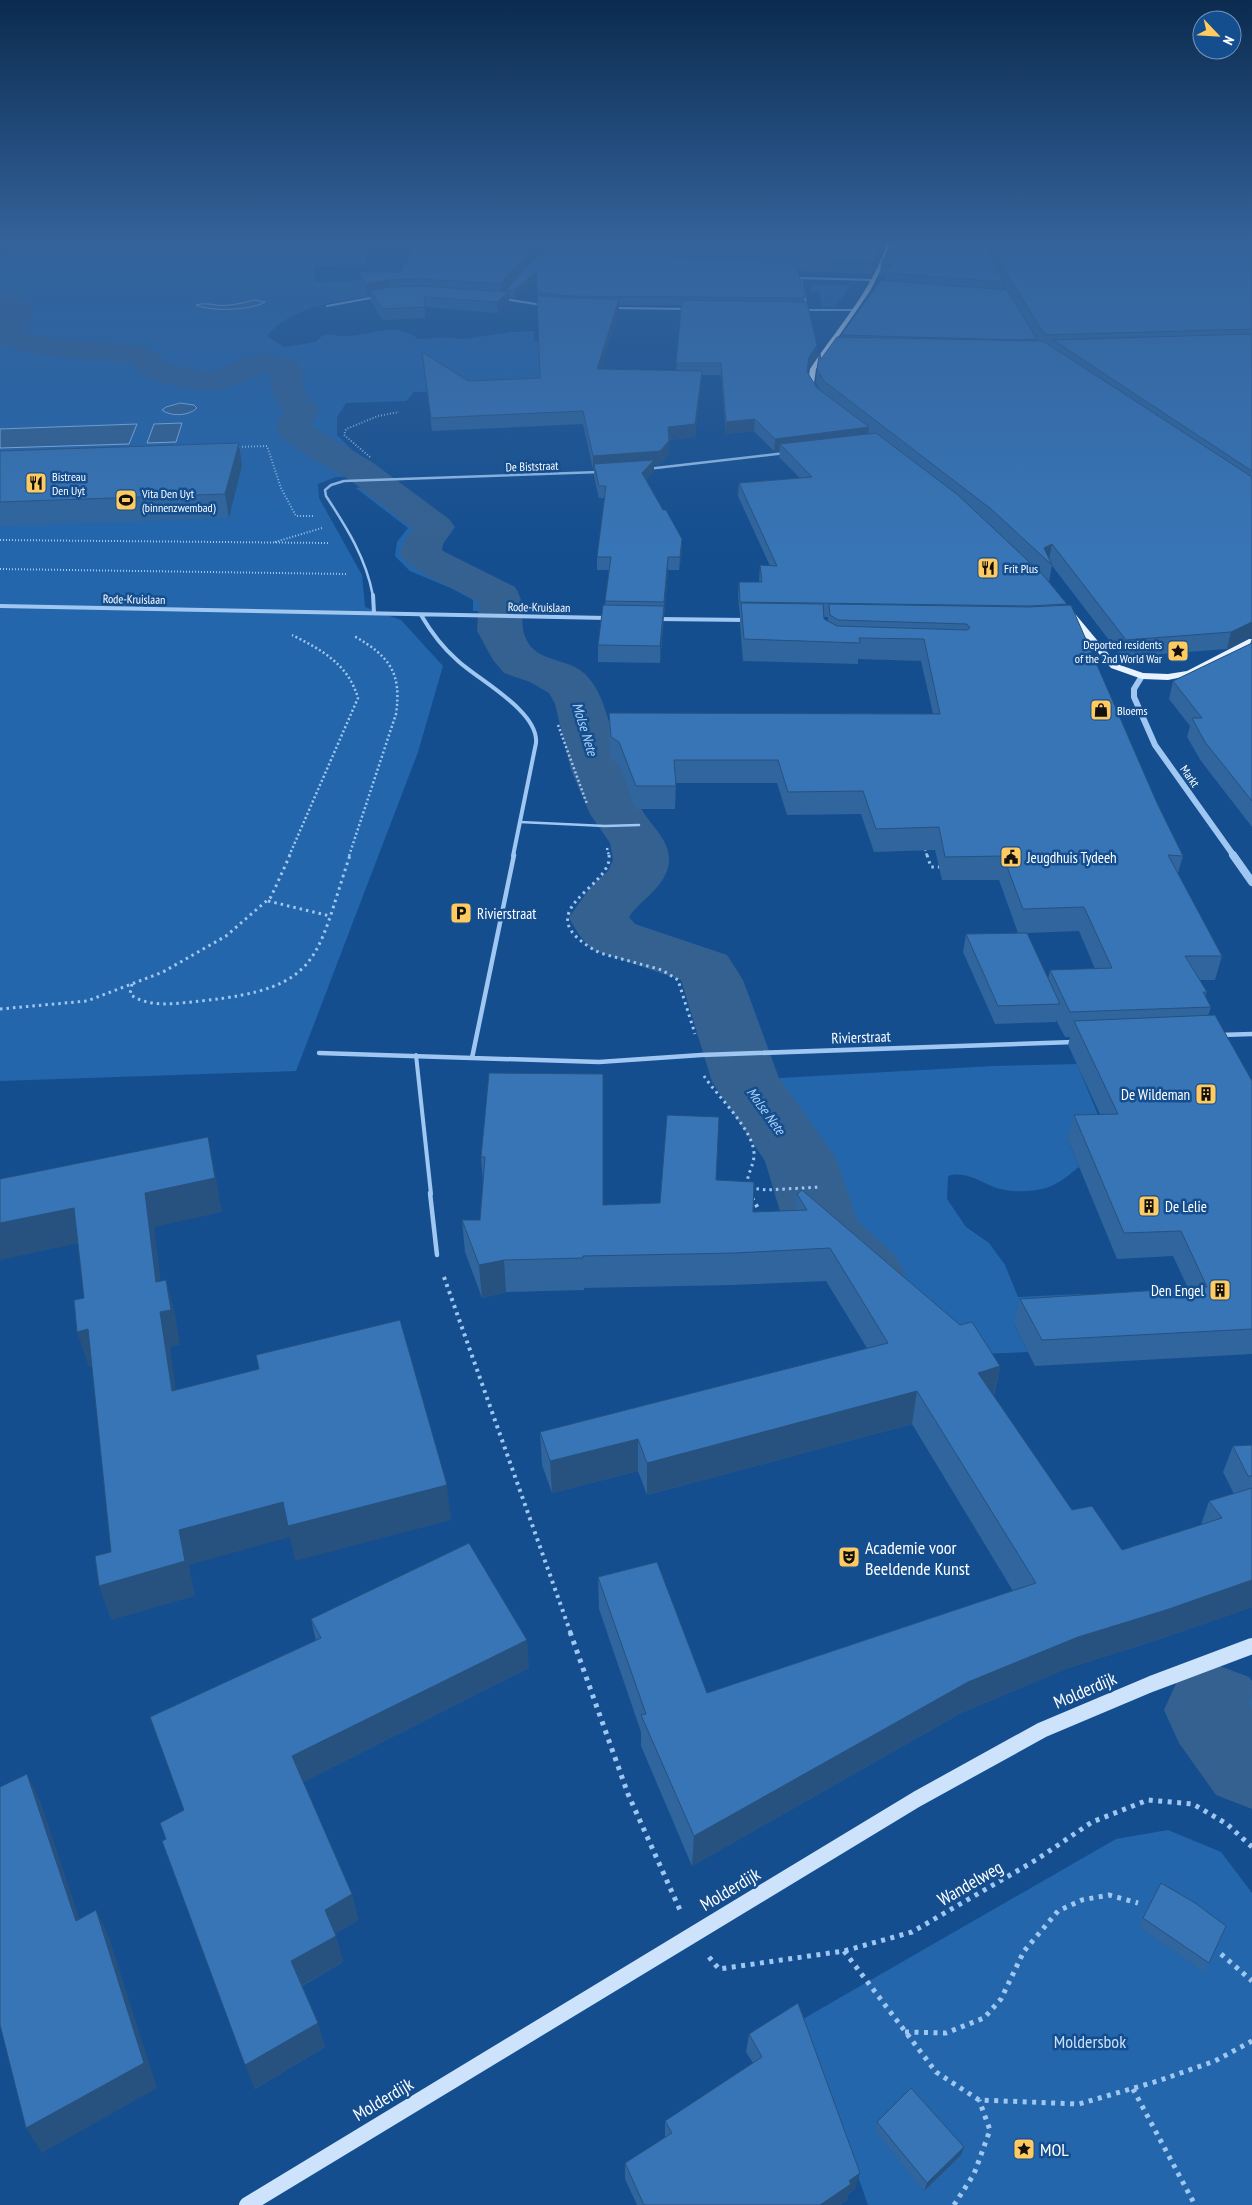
<svg xmlns="http://www.w3.org/2000/svg" width="1252" height="2205" font-family="'PT Sans Narrow',sans-serif">
<style>
.green{fill:#2366ac}
.water{fill:#356190;stroke:#91c3f4}
.lines{fill:none;stroke-linecap:round;stroke-linejoin:round}
.river{fill:#356190;fill-rule:evenodd}
.path-far4{stroke:#9fc7f1;stroke-width:2;stroke-dasharray:1 2;stroke-linecap:butt}
.path-far3{stroke:#9fc7f1;stroke-width:2.5;stroke-dasharray:2 2.5;stroke-linecap:butt}
.path-far2{stroke:#9fc7f1;stroke-width:3;stroke-dasharray:2.5 4;stroke-linecap:butt}
.path-far1{stroke:#9fc7f1;stroke-width:4;stroke-dasharray:3 4.5;stroke-linecap:butt}
.path{stroke:#9fc7f1;stroke-width:5;stroke-dasharray:4 5.5;stroke-linecap:butt}
.service-far2{stroke:#9fc7f1;stroke-width:2.5}
.service-far1{stroke:#9fc7f1;stroke-width:4}
.service{stroke:#9fc7f1;stroke-width:4.5}
.minor-far3{stroke:#9fc7f1;stroke-width:2}
.minor-far2{stroke:#9fc7f1;stroke-width:2.5}
.minor-far1{stroke:#9fc7f1;stroke-width:4}
.minor{stroke:#9fc7f1;stroke-width:4.5}
.tertiary-far1{stroke:#9fc7f1;stroke-width:6}
.tertiary{stroke:#9fc7f1;stroke-width:8}
.secondary{stroke:#cde3fb;stroke-width:16}
.primary{fill:#e9f2ff;fill-rule:evenodd}
.wall{fill:#30659d;fill-rule:evenodd}
.shaded-wall{fill:#27527f}
.building{fill:#3875b6;stroke:#27527f}
.labels{text-anchor:middle;dominant-baseline:central;stroke-width:5;stroke-linejoin:round;paint-order:stroke}
.far-street-label{font-size:12px;fill:#fff;stroke:#144e8f}
.far-poi-label{font-size:12px;fill:#fff;stroke:#144e8f;text-anchor:start}
.far-water-label{font-size:14px;font-style:italic;fill:#abd1f8;stroke:#144e8f}
.poi-label{font-size:15px;fill:#fff;stroke:#144e8f;text-anchor:start}
.street-label{font-size:15px;fill:#fff;stroke:#144e8f}
.near-poi-label{font-size:18px;fill:#fff;stroke:#144e8f;text-anchor:start}
.near-street-label{font-size:18px;fill:#fff;stroke:#144e8f}
.near-park-label{font-size:18px;fill:#c6e0fc;stroke:#144e8f}
</style>
<rect width="100%" height="100%" fill="#144e8f"/>
<path class="green" d="M3,243h364l-1,22 -52,1 1,16 76,-3 -1,15c-42,6 -94,8 -123,42l17,11 32,-5c9,-13 18,-5 29,-6 26,0 49,-16 73,3l30,-2 15,2 49,-7 22,-1v10h17l2,47 -139,4 -8,9 -60,2 -9,14v18l27,27 -5,15h-23l-18,7 1,14 43,77 3,32 36,13 42,46 -25,86 -122,319 -296,10v-826l5,-4 4,-6z
M812,285h38l-15,22 -13,-1 -3,-15h-9z
M381,485l54,42 -12,16 -1,10c23,23 51,25 78,43l1,15h-28v-11l-20,-11 -43,-18 -15,-15 2,-14 11,-14 -52,-40z
M1077,1064l31,75 -40,1 11,27c-7,5 -14,12 -22,16 -14,9 -41,10 -57,6 -18,-5 -32,-19 -52,-13l-1,23 19,28 23,16 16,22 13,32 62,-3 16,3 -82,27 14,28 -48,2 -142,-121 -27,-69 -20,-37 -25,-34 -6,-14 233,-13z
M1168,1830l53,22 31,41v312h-384l-65,-186 313,-180z"/>
<path class="water" d="M253,300l12,2c-13,8 -54,10 -69,3 8,-2 13,-1 20,0 9,2 29,-2 37,-5z
M180,403l14,2 3,3c-8,8 -26,9 -35,2l4,-3z
M182,423l-6,19 -29,1 7,-19z
M137,424l-8,20 -129,4v-19z"/>
<g class="lines">
<path class="river" d="M0,291c8,2 20,5 26,11 9,9 6,24 -5,30l24,6 92,7 19,7 8,9 7,3 30,7h13l31,-14 20,-4 32,8 5,7 2,23 15,18 -8,17 61,36 77,57 6,8 -12,17 -1,6 3,2 70,35c14,20 1,38 14,57 12,18 41,15 56,30 24,23 26,69 39,98 6,13 12,26 18,38 9,16 27,29 27,49 0,26 -27,39 -40,58l6,7 92,31 16,25 36,98 57,80 22,64 36,32 12,20 -12,20 -27,8 -27,-8 -42,-40 -11,-19 -22,-74 -53,-79 -31,-102 -88,-30c-11,-10 -18,-20 -24,-33l24,-33 15,-13 5,-11 -3,-17 -20,-29 -19,-44 -16,-66 -6,-11 -19,-11 -26,-9 -11,-13 -16,-29 2,-29 -54,-27 -19,-13 -6,-9 3,-10 10,-14c-23,-17 -44,-36 -68,-52 -23,-15 -54,-25 -69,-48l3,-11 5,-7 -13,-20 -1,-18c-13,-3 -25,10 -37,13 -28,9 -57,1 -85,-8 -8,-4 -11,-11 -19,-15l-85,-7 -44,-11v-26l2,-3 -2,-5z
M1214,1664l35,13 3,4v128l-36,-14 -37,-52 -15,-33 15,-33z"/>
<path class="path-far4" d="M236,447l31,-1 14,42 15,28h17
M370,457l-26,-22 2,-6 32,-13 21,-4
M0,540l329,3
M275,542l47,-14
M0,569l346,5"/>
<path class="path-far3" d="M558,725l29,79
M607,848l2,8
M925,849l2,7
M289,856l69,-158c-10,-34 -36,-48 -66,-63
M349,856l47,-142c6,-42 -7,-58 -42,-78"/>
<path class="path-far2" d="M609,855c5,33 -89,56 -9,98l62,17 16,10 17,54
M927,855l4,12h8
M268,901l62,15
M132,984l-2,10c19,15 48,9 71,7 122,-13 114,-42 149,-146
M0,1009l87,-8 76,-29 63,-36 45,-39 19,-42
M704,1076c13,20 51,55 50,79 0,10 -7,19 -7,30
M750,1188l17,2 53,-3"/>
<path class="path-far1" d="M752,1198l6,10
M444,1277l127,357"/>
<path class="path" d="M570,1632l58,162 52,116
M844,1951l92,121 43,28 100,4 79,-23 57,-20 37,-20
M1221,1954l31,27
M709,1957l10,12 125,-18 68,-19 124,-72 56,-38 56,-22 45,4 34,20 25,23
M905,2032l41,1 38,-15 17,-19 23,-48 34,-40 24,-11 27,-5 29,8
M1133,2089l62,116
M954,2205l20,-31 16,-44 -11,-30"/>
<path class="service-far2" d="M520,822l85,4 34,-1"/>
<path class="service-far1" d="M416,1055l15,139"/>
<path class="service" d="M430,1193l7,62"/>
<path class="minor-far3" d="M990,262v-4l5,-4 -1,-11
M504,299l38,6
M327,306l49,-9
M807,307l-7,-29 72,2
M613,308l74,1
M803,310h49"/>
<path class="minor-far2" d="M647,469l138,-16
M373,596c-7,-38 -26,-68 -47,-100l-1,-6 6,-5 13,-4 255,-9"/>
<path class="minor-far1" d="M373,595l1,18
M0,606l607,12
M421,615c10,17 21,32 36,45 21,20 82,51 79,83l-23,113
M658,619l89,1"/>
<path class="minor" d="M1220,1035l32,-1
M319,1053l280,9 102,-7 373,-13
M472,1058l42,-203"/>
<path class="tertiary-far1" d="M1142,676l-8,13v8l21,48 79,111"/>
<path class="tertiary" d="M1233,855l19,27"/>
<path class="secondary" d="M247,2205l670,-406 125,-69 109,-46 101,-38"/>
<path class="primary" d="M887,243h4l-4,15 -17,33 -54,78 -2,14 6,11 -5,1 -7,-12 2,-14c27,-41 62,-78 77,-126z
M1065,609h6l46,55 26,9 25,1 19,-3 62,-32h3v5l-60,31 -24,5 -26,-1 -31,-11 -46,-55z"/>
</g>
<path class="wall" d="M418,243h468l-14,31 -73,-3 -3,-4 -1,-1 22,79v11l-9,13v4l9,15 3,2 -4,-7 1,-14 4,-10 20,-22v-2l44,-55v-5h-5l1,-11 11,-19v-2h101l-1,8h-2l-1,4 3,6 2,-11 3,-4v-3h255v394l-25,12 -105,8 -72,-94 2,2 -3,17 18,22 -1,1 91,198 26,53 -5,17 44,83 -7,24h-15l7,12 -2,4 6,11 -3,9 44,65v273l-217,12 -21,-42 6,-25 168,-11 -15,-32 -56,3 -49,-119 6,-25 26,-1 -32,-69 2,-8h-5l-9,-17v2l-61,2 -32,-72 3,-18 52,-1 -19,-53h-57l-7,-30 -61,2 -13,-38 -74,1 -10,-32h-101l-1,26h-40l-16,-44 -8,-6 -2,-24v-22l324,1 -12,-53 -63,-2v5l-115,-3 -3,-37v-8l-2,-20 1,-14h20l1,-17 10,1 -32,-70 1,-13 61,-5 -21,-21 1,-6h-6l-20,-20 -28,3 -5,-59h-19l-1,9 -6,53 -26,3v15l-9,10h-6v6l-8,9 17,30 19,29v13l-3,18h-11l-8,93 -62,-1v-17l7,-40 4,-35h-12v-13l8,-59h-6l-5,-22v-7h-1l-10,-45 -151,7 -10,-79 46,29 72,-3 -3,-98 -22,18 -6,-1v6l-11,10 -73,-6v11l-42,2 -12,-19 -1,-5h-2l-8,-11 -1,-13h41zM540,249l1,7 -9,5zM1003,284l14,23 -14,-17zM619,305h62l-5,66 -75,-2 18,-59zM824,617h4v4l-4,-2zM1079,931l16,38 -45,1 -2,9 -21,-46z
M239,443l3,23 -13,52 -229,8v-75z
M1252,638v189l-51,-66 -14,-24 3,-11 -21,-27 4,-18 77,-37z
M603,1074v131l57,-2 56,-23 37,32 42,-1 2,-17 203,172 -6,30 78,114 50,40 79,-25 8,-24 25,-7 -11,-22 10,-26 19,-1v162l-98,34 -86,27 -107,45 -269,153 -51,-120v-14l-42,-123 -1,-32 109,116 306,-102 -101,-167 -265,71 -9,-24 -86,22 -10,-28 -2,-33 327,-84 -41,-67 -93,4 -149,3v2l-78,2 -24,6 -17,-46 -3,-32h18l3,-36 -2,-27z
M311,1619l218,49 -226,114 49,112 6,26 -23,14 8,28 -41,24 23,61 -70,42 -89,-250 18,-28 132,-170z
M1252,1694v16l-4,-7z
M1143,1918l66,45 -5,9 -65,-45z
M749,2034l106,155 -7,6 -1,5 -7,5h-203l-12,-26v-16l40,-25v-17l88,-58 -7,-11z
M877,2122l84,33 -37,36 -49,-60z"/>
<path class="shaded-wall" d="M536,243h8l-4,3v3l-8,13 -31,34 -1,-12z
M882,243h4l-14,31 1,-12z
M999,243h163l-164,8z
M536,272l1,8 -22,18v-8z
M389,280l1,12 -20,-2v6h-2l-2,-12z
M509,292v11l-11,10 -1,-11z
M619,299v11l-21,71 -1,-12z
M817,345v11l-9,13 -2,15 3,-27z
M702,371l-1,13 -6,53 -27,3v-13z
M755,419l-1,12 -28,3v-12z
M869,427l-1,13 -88,4v7h-6l1,-12z
M669,441v14l-9,10h-6v6l-12,14 -48,-21v5h-1v-13z
M239,443l3,23 -13,52 -4,-24z
M682,539v13l-3,18 1,-13z
M1052,544l-3,16 -5,-12z
M668,557v13l-4,45v-13z
M664,606l-1,17 -3,40v-17z
M1252,622v15l-25,12 4,-17z
M208,1137l7,35 7,40 -68,15 11,85 1,-32 9,34 5,31 -10,2 11,79 -9,-35 -16,-109 -11,-89z
M74,1208l10,34 -84,18v-37z
M504,1260l2,32 -24,6 -3,-33z
M88,1329l11,35 -10,3 -12,-35z
M1000,1366l-7,32 -15,-25z
M917,1391l-5,33 -265,71v-32z
M638,1439v32l-86,22 -2,-32z
M447,1485l4,35 -156,41 -5,-24 -101,28 6,31 -84,24 -12,-34 80,-56 104,-28z
M1252,1580v27l-98,34 -86,27 -107,45 -269,153 2,-30 274,-154 110,-45z
M527,1640l2,28 -230,116 -7,-28z
M27,1774l14,29 48,145 -13,-27z
M352,1894l6,26 -26,16 -7,-26z
M96,1910l13,27 48,151 -115,65 -16,-25z
M336,1936l7,26 -44,25 -8,-26z
M318,2023l7,24 -70,42 -10,-24z
M964,2147l-3,8 -37,36 3,-8z
M860,2173l-5,16 -7,6 -1,5 -7,5h-20z"/>
<path class="building" d="M418,243h118l-5,8 -31,33 -78,-5 -33,1 -23,4 -7,-12h41z
M542,243h340l-9,19 -73,-3 -3,-4 -10,-3 -140,-6h-107z
M1047,243h205v86l-207,6 -39,-62 -12,-23 4,-5z
M891,245l99,2 -2,5 16,30 -119,-9 6,-8 -10,-1z
M647,255l139,7 8,2 4,7 7,27 -238,-2 -30,-4 -1,-20 -21,18 -8,-1 30,-33z
M881,280l126,10 30,49 -18,1 -178,-5z
M422,286l87,6 -12,10 -73,-5 1,10 -43,2 -12,-19 19,-3z
M537,295l30,3 52,1 -22,70 105,2 -7,53 -27,3 1,14 -9,10 -67,5 -10,-45 -152,7 -9,-66 46,29 72,-3z
M682,300l125,2 10,43 -8,12 -2,15 10,16 52,39 -94,12 -20,-20 -29,3 -5,-59h-45z
M1252,334v137l-199,-131z
M837,337l206,4 209,136v145l-21,10 -105,8 -74,-96 -8,4 8,17 -61,-56 -167,-128 -7,-12 2,-13 1,-2 1,5z
M876,433l82,62 85,80 24,29 -39,2 -288,-4 -1,-20h23l-2,-17 17,1 -38,-83 73,-6 -32,-33z
M239,443l-14,51 -225,8v-51z
M654,460l-12,13 21,37h3l16,29 -2,18h-12l-4,45 -59,-1 6,-44h-14l9,-71h-7l-5,-22z
M741,603l82,1 1,15 13,7 130,4 3,-2 -3,-4 -129,-4 -8,-5 -1,-11 200,3 42,-2 86,198 26,53 -15,-1 54,101h-37l22,36h-4l8,15 -141,5 -20,-42 62,-2 -28,-61 -61,2 -20,-53 -58,1 -6,-30 -63,2 -13,-38 -75,1 -10,-32h-104l2,26h-40l-17,-44 -8,-5 -2,-24 331,1 -16,-75 -65,-1 1,5 -116,-4z
M603,605l61,1 -4,40 -62,-1z
M1252,643v158l-47,-59 -13,-24h10l-29,-37z
M1027,933l33,71 -62,2 -32,-72z
M1215,1015l37,66v248l-210,11 -22,-41 187,-12 -26,-56 -57,2 -50,-118 44,-1 -44,-93z
M489,1073l114,1v131l57,-2 7,-88 52,2 -3,63 38,2 -1,30 54,-2 -10,-16 5,-4 158,135 12,-3 28,44 -22,7 94,137 20,-4 30,44 100,-32 -13,-17 43,-13v92l-86,30 -88,27 -110,45 -274,154 -53,-121 5,-1 -48,-137 59,-15 50,131 329,-110 -119,-192 -270,72 -9,-24 -88,22 -10,-29 348,-89 -58,-95 -95,5 -152,3v2l-79,2 -25,5 -17,-45h18l5,-63h-4z
M208,1137l7,41 -70,15 11,89 10,-2 5,30 -11,2 12,79 87,-22 -3,-14 144,-35 47,165 -159,41 -5,-24 -104,28 6,31 -86,25 -4,-30 16,-4 -23,-223 -11,3 -3,-32 10,-2 -10,-90 -74,15v-44z
M1252,1445v31h-4l-15,-30z
M469,1543l58,97 -235,116 60,138 -27,16 11,26 -45,25 27,62 -73,42 -83,-224 4,-2 -6,-16 24,-13 -34,-93 171,-79 -10,-19z
M27,1774l49,147 20,-11 48,153 -118,65 -26,-103v-238z
M1161,1883l34,20 31,23 -17,37 -66,-45z
M798,2003l62,170 -11,8 2,3 -31,21h-176l-19,-42 47,-30 -7,-12 97,-64 -13,-23z
M911,2088l53,59 -37,36 -50,-61z"/>
<linearGradient id="sky" x2="0" y2="1"><stop stop-color="#0b2b4f"/><stop offset="0.44" stop-color="#34639b"/><stop offset="1" stop-color="#34639b" stop-opacity="0"/></linearGradient>
<rect width="1252" height="551" fill="url(#sky)"/>
<defs>
<g id="restaurant-square" transform="scale(1.125)"><rect x="-9" y="-9" width="18" height="18" rx="4" fill="#ffca5f" stroke="#144e8f"/><path d="M-5-6h1v4h1v-4h1v4h1v-4h1v5L-1.5 .5V6h-2V.5L-5-1ZM5-6V6H3V1.5H1.5Q1.5-4 5-6Z" fill="#111"/></g>
<g id="stadium-square" transform="scale(1.125)"><rect x="-9" y="-9" width="18" height="18" rx="4" fill="#ffca5f" stroke="#144e8f"/><path d="M0-5a6.5 5 0 1 0 0 10a6.5 5 0 1 0 0-10ZM-3.5-1.8h7v3.6h-7Z" fill="#111"/></g>
<g id="sight-square" transform="scale(1.125)"><rect x="-9" y="-9" width="18" height="18" rx="4" fill="#ffca5f" stroke="#144e8f"/><path d="M0-6L1.8-2.2L6-1.7L2.9 1.2L3.7 5.4L0 3.3L-3.7 5.4L-2.9 1.2L-6-1.7L-1.8-2.2Z" fill="#111"/></g>
<g id="shop-square" transform="scale(1.125)"><rect x="-9" y="-9" width="18" height="18" rx="4" fill="#ffca5f" stroke="#144e8f"/><path d="M-5-2.5h2.3a2.7 3.5 0 0 1 5.4 0H5L5.5 6h-11ZM-1.5-2.5h3a1.5 2.3 0 0 0-3 0Z" fill="#111"/></g>
<g id="civic-square" transform="scale(1.125)"><rect x="-9" y="-9" width="18" height="18" rx="4" fill="#ffca5f" stroke="#144e8f"/><path d="M-.6-6.5H3V-4.5H.6V-3L4-1V1h2V6H-6V1h2V-1L-.6-3ZM-1.2 2.5V6h2.4V2.5Z" fill="#111"/></g>
<g id="parking-square" transform="scale(1.125)"><rect x="-9" y="-9" width="18" height="18" rx="4" fill="#ffca5f" stroke="#144e8f"/><path d="M-3.5-5.5H1a3.5 3.5 0 0 1 0 7H-1V5.5H-3.5ZM-1-3.4V-.6H.8a1.4 1.4 0 0 0 0-2.8Z" fill="#111"/></g>
<g id="building-square" transform="scale(1.125)"><rect x="-9" y="-9" width="18" height="18" rx="4" fill="#ffca5f" stroke="#144e8f"/><path d="M-4-6H4V6H1V3H-1V6H-4ZM-2.5-4.3h1.7v1.8h-1.7ZM.8-4.3h1.7v1.8H.8ZM-2.5-1h1.7V.8h-1.7ZM.8-1h1.7V.8H.8Z" fill="#111"/></g>
<g id="theatre-square" transform="scale(1.125)"><rect x="-9" y="-9" width="18" height="18" rx="4" fill="#ffca5f" stroke="#144e8f"/><path d="M-5-5.5Q0-4 5-5.5V0Q5 5 0 6Q-5 5-5 0ZM-3.3-2.5H-1v1.5H-3.3ZM1-2.5H3.3v1.5H1ZM-2.8 1Q0 5.5 2.8 1Z" fill="#111"/></g>
</defs>
<g fill-rule="evenodd">
<use href="#restaurant-square" x="36" y="483"/>
<use href="#stadium-square" x="126" y="500"/>
<use href="#restaurant-square" x="988" y="568"/>
<use href="#sight-square" x="1178" y="651"/>
<use href="#shop-square" x="1101" y="710"/>
<use href="#civic-square" x="1011" y="857"/>
<use href="#parking-square" x="461" y="913"/>
<use href="#building-square" x="1206" y="1094"/>
<use href="#building-square" x="1149" y="1206"/>
<use href="#building-square" x="1220" y="1290"/>
<use href="#theatre-square" x="849" y="1557"/>
<use href="#sight-square" x="1024" y="2149"/>
</g>
<g class="labels">
<g class="far-street-label">
<text transform="translate(532 466) rotate(-2)">De Biststraat</text>
<text transform="translate(134 599) rotate(1)">Rode-Kruislaan</text>
<text transform="translate(539 607) rotate(1)">Rode-Kruislaan</text>
<text transform="translate(1190 776) rotate(55)">Markt</text>
</g>
<g class="far-poi-label">
<text x="52" y="476">Bistreau<tspan x="52" dy="14">Den Uyt</tspan></text>
<text x="142" y="493">Vita Den Uyt<tspan x="142" dy="14">(binnenzwembad)</tspan></text>
<text x="1004" y="568">Frit Plus</text>
<text x="1162" y="644" text-anchor="end">Deported residents<tspan x="1162" dy="14">of the 2nd World War</tspan></text>
<text x="1117" y="710">Bloems</text>
</g>
<g class="far-water-label">
<text transform="translate(585 729) rotate(73)">Molse Nete</text>
<text transform="translate(766 1111) rotate(54)">Molse Nete</text>
</g>
<g class="poi-label">
<text x="1027" y="857">Jeugdhuis Tydeeh</text>
<text x="477" y="913">Rivierstraat</text>
<text x="1190" y="1094" text-anchor="end">De Wildeman</text>
<text x="1165" y="1206">De Lelie</text>
<text x="1204" y="1290" text-anchor="end">Den Engel</text>
</g>
<g class="street-label">
<text transform="translate(861 1037) rotate(-2)">Rivierstraat</text>
</g>
<g class="near-poi-label">
<text x="865" y="1547">Academie voor<tspan x="865" dy="21">Beeldende Kunst</tspan></text>
<text x="1040" y="2149">MOL</text>
</g>
<g class="near-street-label">
<text transform="translate(1085 1690) rotate(-23)">Molderdijk</text>
<text transform="translate(970 1883) rotate(-30)">Wandelweg</text>
<text transform="translate(730 1889) rotate(-31)">Molderdijk</text>
<text transform="translate(383 2099) rotate(-31)">Molderdijk</text>
</g>
<g class="near-park-label">
<text x="1090" y="2041">Moldersbok</text>
</g>
</g>
<g transform="translate(1217 35) rotate(115)"><circle r="24" fill="#144e8f" stroke="#7295bc"/>
<path d="M0-4L9 19L0 12L-9 19Z" fill="#ffca5f"/>
<text y="-8" font-size="14" font-weight="bold" text-anchor="middle" fill="#ffffff">N</text>
</g>
</svg>
